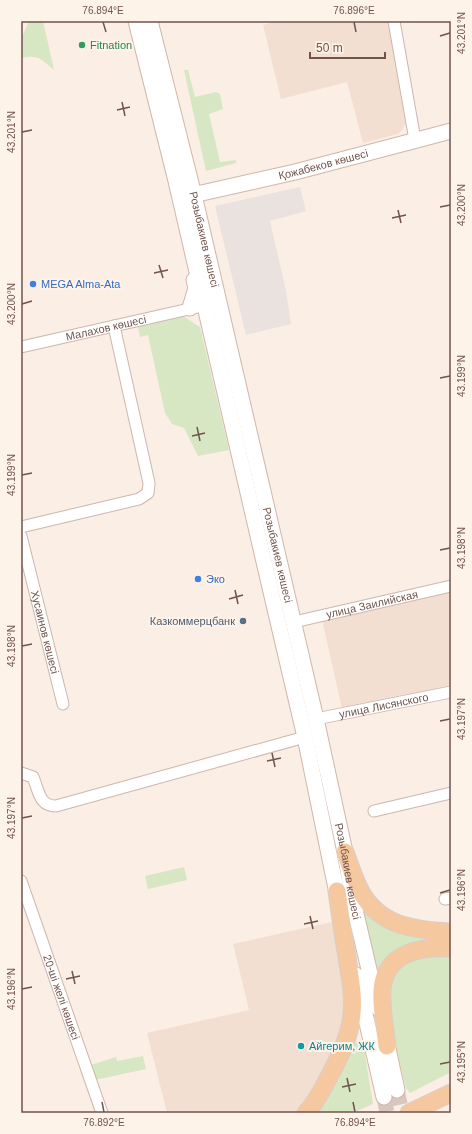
<svg xmlns="http://www.w3.org/2000/svg" width="472" height="1134" font-family="Helvetica,sans-serif">
<style>
.residential{fill:#f2dfd2}
.industrial{fill:#eae2de}
.green{fill:#d7e7c3}
.lines{fill:none;stroke-linecap:round;stroke-linejoin:round}
.secondary-tunnel{stroke:#d8c7be;stroke-width:15;stroke-dasharray:15 8;stroke-linecap:butt}
.street-casing{stroke:#cdb7ae;stroke-width:13}
.secondary-casing{stroke:#d0b6ab;stroke-width:17}
.primary-casing{stroke:#d7cfcd;stroke-width:19}
.street{stroke:#fff;stroke-width:11}
.secondary{stroke:#fff;stroke-width:15}
.primary{stroke:#f6c8a0;stroke-width:17}
.ticks{fill:none;stroke:#71534b;stroke-width:1.5}
.leisure-dot{fill:#2e9e5b;stroke:#fef3e9;stroke-width:1.5}
.shop-dot{fill:#3f7fe0;stroke:#fef3e9;stroke-width:1.5}
.service-dot{fill:#5c6f8a;stroke:#fef3e9;stroke-width:1.5}
.culture-dot{fill:#0f9aa8;stroke:#fef3e9;stroke-width:1.5}
.labels{text-anchor:middle;dominant-baseline:central;stroke-width:4;stroke-linejoin:round;paint-order:stroke}
.leisure-label{font-size:11px;fill:#27864d;stroke:#fef3e9;text-anchor:start}
.street-label{font-size:11px;fill:#71534b;stroke:#fef3e9}
.shop-label{font-size:11px;fill:#366cbe;stroke:#fef3e9;text-anchor:start}
.service-label{font-size:11px;fill:#4e5e75;stroke:#fef3e9;text-anchor:end}
.culture-label{font-size:11px;fill:#0d838f;stroke:#fef3e9;text-anchor:start}
.neatline{fill:none;stroke:#71534b;stroke-width:1.5}
.ticks-label{font-size:10px;text-anchor:middle;fill:#71534b}
</style>
<rect width="100%" height="100%" fill="#fbeee4"/>
<path class="residential" d="M277,21h112l17,102 -4,7 -4,4 -35,9 -16,-61 -66,17 -18,-74z
M451,591v95l-109,23 -19,-85 2,-5z
M332,922l10,52 5,32 -5,33 -39,74h-136l-20,-80 102,-23 -16,-66z"/>
<path class="industrial" d="M300,187l6,24 -36,10 16,70 5,33 -45,11 -31,-129z"/>
<path class="green" d="M29,21h14l11,49c-13,-11 -15,-16 -33,-12v-19z
M184,70h4l7,27 21,-5 4,2 3,15 -14,5 11,48 16,-2v3l-30,8z
M183,316l17,11 29,123 -31,6 -14,-28 -12,-4 -7,-11 -17,-78 -8,2 -2,-10z
M184,867l3,13 -39,9 -3,-13z
M358,898l46,35 27,7c-34,3 -36,9 -53,37z
M451,955v117l-41,21 -4,-5c-6,-26 -23,-84 -14,-109 2,-5 7,-11 11,-14 14,-10 32,-9 48,-10z
M358,1041l3,2 3,6 9,55 -21,9h-35c12,-17 22,-35 30,-55 3,-7 3,-15 11,-17z
M143,1056l3,13 -51,11 -4,-15 25,-8 1,4z"/>
<g class="lines">
<path class="secondary-tunnel" d="M397,1090l5,23
M384,1097l3,16"/>
<g class="street-casing">
<g id="street">
<path d="M394,21l21,119"/>
<path id="s1" d="M21,347l177,-40"/>
<path d="M21,527l118,-28 9,-6 1,-10 -35,-157"/>
<path id="s2" d="M21,536l42,168"/>
<path id="s3" d="M294,622l157,-36"/>
<path id="s4" d="M316,719l135,-27"/>
<path d="M21,773l12,4c6,14 6,29 23,29l249,-69"/>
<path d="M374,811l77,-18"/>
<path id="s5" d="M21,881l81,232"/>
<path d="M445,899l6,-1"/>
</g>
</g>
<g class="secondary-casing">
<g id="secondary">
<path d="M136,21l40,160 89,385 40,171 34,166"/>
<path id="s6" d="M150,21l44,174 122,524 29,133 8,49 25,107"/>
<path id="s7" d="M184,197l111,-25 156,-41"/>
<path d="M190,308l6,-20 -2,-8"/>
<path d="M356,975l28,122"/>
<path d="M385,1035l12,55"/>
</g>
</g>
<g class="primary-casing">
<path id="primary" d="M345,852c4,11 8,23 13,34 18,40 55,44 93,46
M387,1046c-2,-18 -6,-37 -5,-55 2,-38 38,-45 69,-43
M306,1113c11,-11 17,-25 24,-38 9,-17 18,-35 21,-54 4,-21 -1,-43 -4,-64 -4,-22 -7,-44 -10,-66
M409,1113l42,-20"/>
</g>
<use href="#street" class="street"/>
<use href="#secondary" class="secondary"/>
<use href="#primary" class="primary"/>
</g>
<path class="ticks" d="M103,22l3,10M354,22l2,10M440,36l10,-3M122,102l3,14M117,110l13,-3M22,132l10,-2M440,207l10,-2M398,210l3,13M392,218l14,-3M159,265l4,13M154,273l14,-3M22,304l10,-3M440,378l10,-2M197,427l3,14M192,436l13,-3M22,475l10,-2M440,550l10,-2M235,590l3,14M229,599l14,-4M22,646l10,-2M440,721l10,-2M272,753l3,14M267,761l14,-3M22,818l10,-2M440,893l10,-3M310,916l3,13M304,924l14,-3M72,971l3,13M66,979l14,-3M22,989l10,-2M440,1064l10,-2M347,1078l3,14M342,1087l14,-3M102,1102l2,10M353,1102l2,10"/>
<circle class="leisure-dot" cx="82" cy="45" r="4"/>
<g class="shop-dot">
<circle cx="33" cy="284" r="4"/>
<circle cx="198" cy="579" r="4"/>
</g>
<circle class="service-dot" cx="243" cy="621" r="4"/>
<circle class="culture-dot" cx="301" cy="1046" r="4"/>
<g class="labels">
<g class="leisure-label">
<text x="90" y="45">Fitnation</text>
</g>
<g class="street-label">
<text stroke="none"><textPath href="#s7" startOffset="143">Қожабеков көшесі</textPath></text>
<text stroke="none"><textPath href="#s6" startOffset="225">Розыбакиев көшесі</textPath></text>
<text stroke="none"><textPath href="#s1" startOffset="87">Малахов көшесі</textPath></text>
<text stroke="none"><textPath href="#s6" startOffset="549">Розыбакиев көшесі</textPath></text>
<text stroke="none"><textPath href="#s3" startOffset="80">улица Заилийская</textPath></text>
<text stroke="none"><textPath href="#s2" startOffset="99">Хусаинов көшесі</textPath></text>
<text stroke="none"><textPath href="#s4" startOffset="69">улица Лисянского</textPath></text>
<text stroke="none"><textPath href="#s6" startOffset="873">Розыбакиев көшесі</textPath></text>
<text stroke="none"><textPath href="#s5" startOffset="123">20-ші желі көшесі</textPath></text>
</g>
<g class="shop-label">
<text x="41" y="284">MEGA Alma-Ata</text>
<text x="206" y="579">Эко</text>
</g>
<g class="service-label">
<text x="235" y="621">Казкоммерцбанк</text>
</g>
<g class="culture-label">
<text x="309" y="1046">Айгерим, ЖК</text>
</g>
</g>
<rect width="472" height="1134" fill="none" stroke="#fef3e9" stroke-width="44"/>
<path d="M310 52v6h75v-6" fill="none" stroke="#71534b" stroke-width="2"/>
<text x="316" y="52" font-size="12" fill="#71534b" stroke="#fef3e9" stroke-width="3" paint-order="stroke">50 m</text>
<rect x="22" y="22" width="428" height="1090" class="neatline"/>
<g class="ticks-label">
<text x="103" y="14">76.894°E</text>
<text x="354" y="14">76.896°E</text>
<text transform="translate(461 33) rotate(-90)" y="4">43.201°N</text>
<text transform="translate(11 132) rotate(-90)" y="4">43.201°N</text>
<text transform="translate(461 205) rotate(-90)" y="4">43.200°N</text>
<text transform="translate(11 304) rotate(-90)" y="4">43.200°N</text>
<text transform="translate(461 376) rotate(-90)" y="4">43.199°N</text>
<text transform="translate(11 475) rotate(-90)" y="4">43.199°N</text>
<text transform="translate(461 548) rotate(-90)" y="4">43.198°N</text>
<text transform="translate(11 646) rotate(-90)" y="4">43.198°N</text>
<text transform="translate(461 719) rotate(-90)" y="4">43.197°N</text>
<text transform="translate(11 818) rotate(-90)" y="4">43.197°N</text>
<text transform="translate(461 890) rotate(-90)" y="4">43.196°N</text>
<text transform="translate(11 989) rotate(-90)" y="4">43.196°N</text>
<text transform="translate(461 1062) rotate(-90)" y="4">43.195°N</text>
<text x="104" y="1126">76.892°E</text>
<text x="355" y="1126">76.894°E</text>
</g>
</svg>
